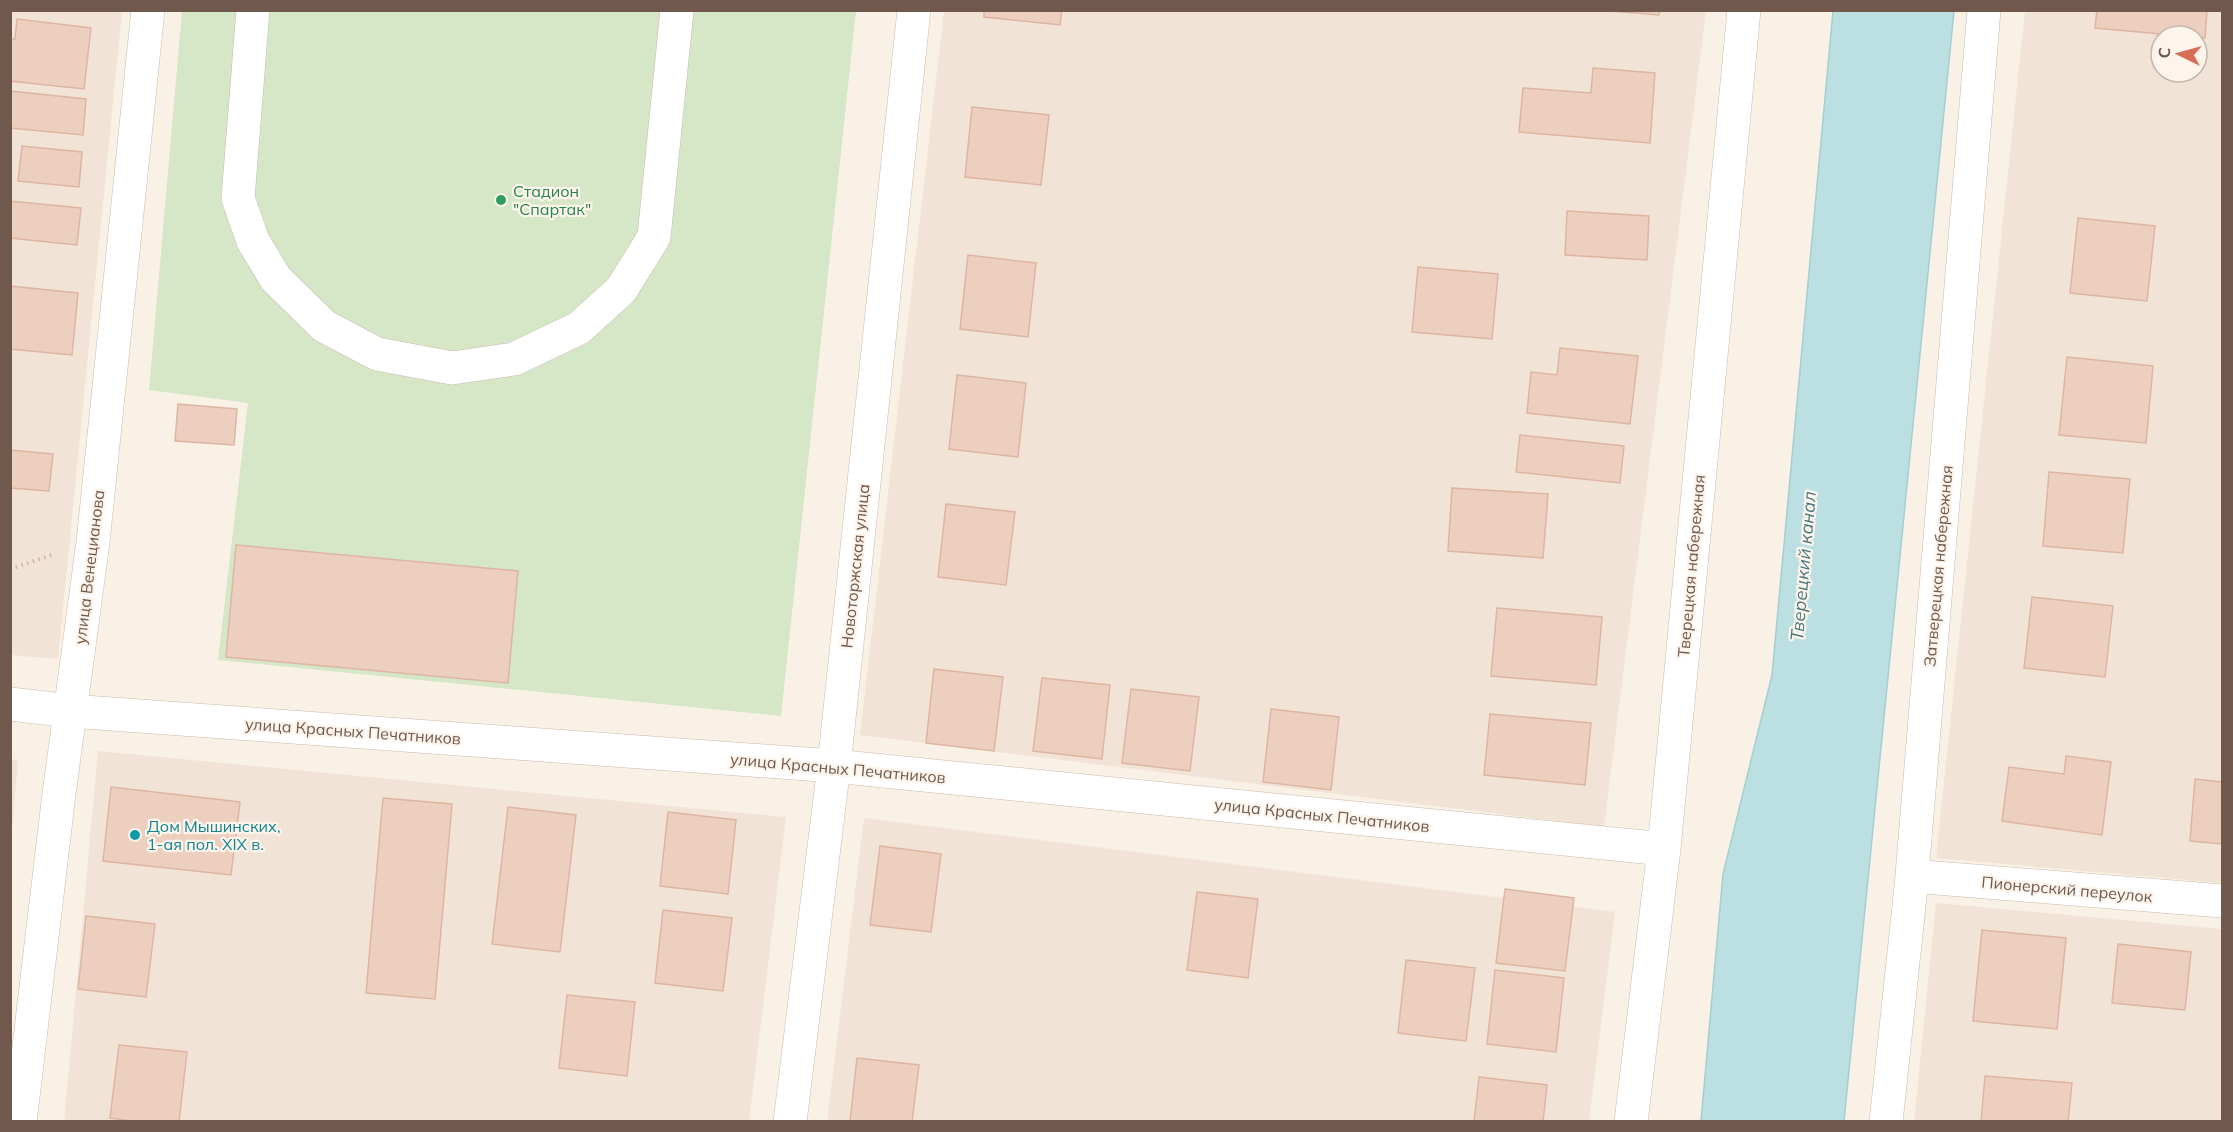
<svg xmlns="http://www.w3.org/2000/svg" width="2233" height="1132" font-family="Mulish,sans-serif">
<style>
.residential{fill:#f1e3d5;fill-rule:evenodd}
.green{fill:#d5e7c6}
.water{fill:#bcdfe2;stroke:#a3ced3;stroke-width:1.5}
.building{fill:#edcfc0;stroke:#deb5a2;stroke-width:1.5}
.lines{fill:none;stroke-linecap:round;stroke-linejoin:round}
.minor-casing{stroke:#cbb9ad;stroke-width:34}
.path{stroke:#d2b3a3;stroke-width:4;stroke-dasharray:1.5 4.5;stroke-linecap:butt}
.minor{stroke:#fff;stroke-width:33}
.leisure-dot{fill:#2e9e5b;stroke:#fdf5ec;stroke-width:2}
.culture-dot{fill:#0f9aa8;stroke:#fdf5ec;stroke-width:2}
.labels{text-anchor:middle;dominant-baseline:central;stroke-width:4.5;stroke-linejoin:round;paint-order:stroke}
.leisure-label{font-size:16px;fill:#27864d;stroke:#fdf5ec;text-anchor:start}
.street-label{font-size:16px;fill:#71584d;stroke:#fdf5ec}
.culture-label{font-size:16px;fill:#0d838f;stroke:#fdf5ec;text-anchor:start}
.water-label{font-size:18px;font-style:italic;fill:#46767c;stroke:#fdf5ec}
</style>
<rect width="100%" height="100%" fill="#faf1e6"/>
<path class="residential" d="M10,11h112l-64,648 -47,-4z
M944,11h762l-102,816 -744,-92z
M2025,11h197v872l-286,-25zM2161,36h36v36h-36z
M98,751l688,66 -37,304 -685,1z
M11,759l7,1 -7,83 -1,-84z
M864,818l751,94 -26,209 -762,1z
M1936,903l286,26v192l-308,1z"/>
<path class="green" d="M182,11h674l-75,705 -563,-56 30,-257 -99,-13z"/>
<path class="water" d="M1833,11h121l-110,1110h-143l22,-247 49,-199z"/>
<path class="building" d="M984,10h78l-2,15 -76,-8z
M1597,10h63l-1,5z
M2097,10h110l-2,28 -110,-10z
M17,19l74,9 -7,61 -74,-8v-42h5z
M1593,68l62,5 -5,70 -131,-11 4,-44 68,5z
M10,91l76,8 -3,36 -73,-7z
M972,107l77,8 -8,70 -76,-8z
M22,146l60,6 -3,35 -61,-6z
M10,201l71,7 -4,37 -67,-7z
M1567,211l82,5 -2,44 -82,-5z
M2078,218l77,8 -8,75 -77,-8z
M968,255l68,8 -8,74 -68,-8z
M1418,267l80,7 -6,65 -80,-7z
M10,286l68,7 -6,62 -62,-6z
M1560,348l78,8 -8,68 -103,-11 4,-41 26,3z
M2067,357l86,9 -7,77 -87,-8z
M957,375l69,8 -8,74 -69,-8z
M178,404l59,5 -3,36 -59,-4z
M1520,435l104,11 -4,37 -104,-11z
M10,450l43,4 -4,37 -39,-3z
M2049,472l81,7 -7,74 -80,-7z
M1452,488l96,6 -5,64 -95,-7z
M946,504l69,8 -9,73 -68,-8z
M236,545l282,26 -10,112 -282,-26z
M2032,597l81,9 -8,71 -81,-9z
M1497,608l105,9 -6,68 -105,-9z
M934,669l69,8 -9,74 -68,-8z
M1042,678l68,7 -8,74 -69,-8z
M1131,689l68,8 -9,74 -68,-8z
M1271,709l68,8 -8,73 -68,-8z
M1490,714l101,9 -6,62 -101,-10z
M2066,756l45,6 -9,73 -100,-14 7,-54 55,7z
M2195,779l27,3v62l-32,-3z
M111,787l129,15 -9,73 -128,-14z
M383,798l69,6 -17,195 -69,-6z
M508,807l68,8 -16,137 -68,-8z
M668,812l68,8 -8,74 -68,-8z
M880,846l61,8 -10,78 -61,-7z
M1505,889l69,9 -9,73 -69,-8z
M1197,892l61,7 -10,79 -61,-8z
M663,910l69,8 -9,73 -68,-8z
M86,916l69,8 -9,73 -68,-8z
M1982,930l84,8 -9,91 -84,-8z
M2118,944l73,8 -6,58 -73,-7z
M1406,960l69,8 -9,73 -68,-8z
M1495,970l69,8 -8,74 -69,-8z
M567,995l68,7 -8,74 -68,-8z
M119,1045l68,7 -8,70h-41l-28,-4z
M857,1058l62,7 -7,57h-62z
M1985,1076l87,7 -4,39h-87z
M1479,1077l68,8 -4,37h-69z"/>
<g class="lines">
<g class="minor-casing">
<path id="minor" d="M253,10l-15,188 15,43 23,38 48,47 53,28 75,14 62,-9 65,-31 42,-38 33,-53 23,-227
M10,704l60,7 764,55 830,83
M1912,876l310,25
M20,1122l39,-328 34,-252 55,-532
M790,1122l44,-356 80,-756
M1631,1122l33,-273 80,-839
M1886,1122l25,-235 73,-877"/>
</g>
<path class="path" d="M10,569l45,-15"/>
<use href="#minor" class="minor"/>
</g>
<circle class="leisure-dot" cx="501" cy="200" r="6"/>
<circle class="culture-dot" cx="135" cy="835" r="6"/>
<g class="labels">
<g class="leisure-label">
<text x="513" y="191">Стадион<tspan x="513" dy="18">"Спартак"</tspan></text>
</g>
<g class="street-label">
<text transform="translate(855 566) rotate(-84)">Новоторжская улица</text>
<text transform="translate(1691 566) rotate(-85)">Тверецкая набережная</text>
<text transform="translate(1938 566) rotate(-85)">Затверецкая набережная</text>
<text transform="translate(89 567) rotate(-83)">улица Венецианова</text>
<text transform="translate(353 731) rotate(4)">улица Красных Печатников</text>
<text transform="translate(838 768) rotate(5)">улица Красных Печатников</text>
<text transform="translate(1322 815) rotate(6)">улица Красных Печатников</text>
<text transform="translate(2067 889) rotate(5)">Пионерский переулок</text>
</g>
<g class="culture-label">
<text x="147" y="826">Дом Мышинских,<tspan x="147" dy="18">1-ая пол. XIX в.</tspan></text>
</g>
<g class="water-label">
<text transform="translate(1803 566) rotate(-85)">Тверецкий канал</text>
</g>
</g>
<rect width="2233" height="1132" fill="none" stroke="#71584d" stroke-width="24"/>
<g transform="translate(2179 54) rotate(275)"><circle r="28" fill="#fdf5ec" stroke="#c5b6ac" stroke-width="1.5"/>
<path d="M0-4.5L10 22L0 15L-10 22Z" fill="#d96c56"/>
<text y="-9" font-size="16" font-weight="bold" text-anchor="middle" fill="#71584d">С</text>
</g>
</svg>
